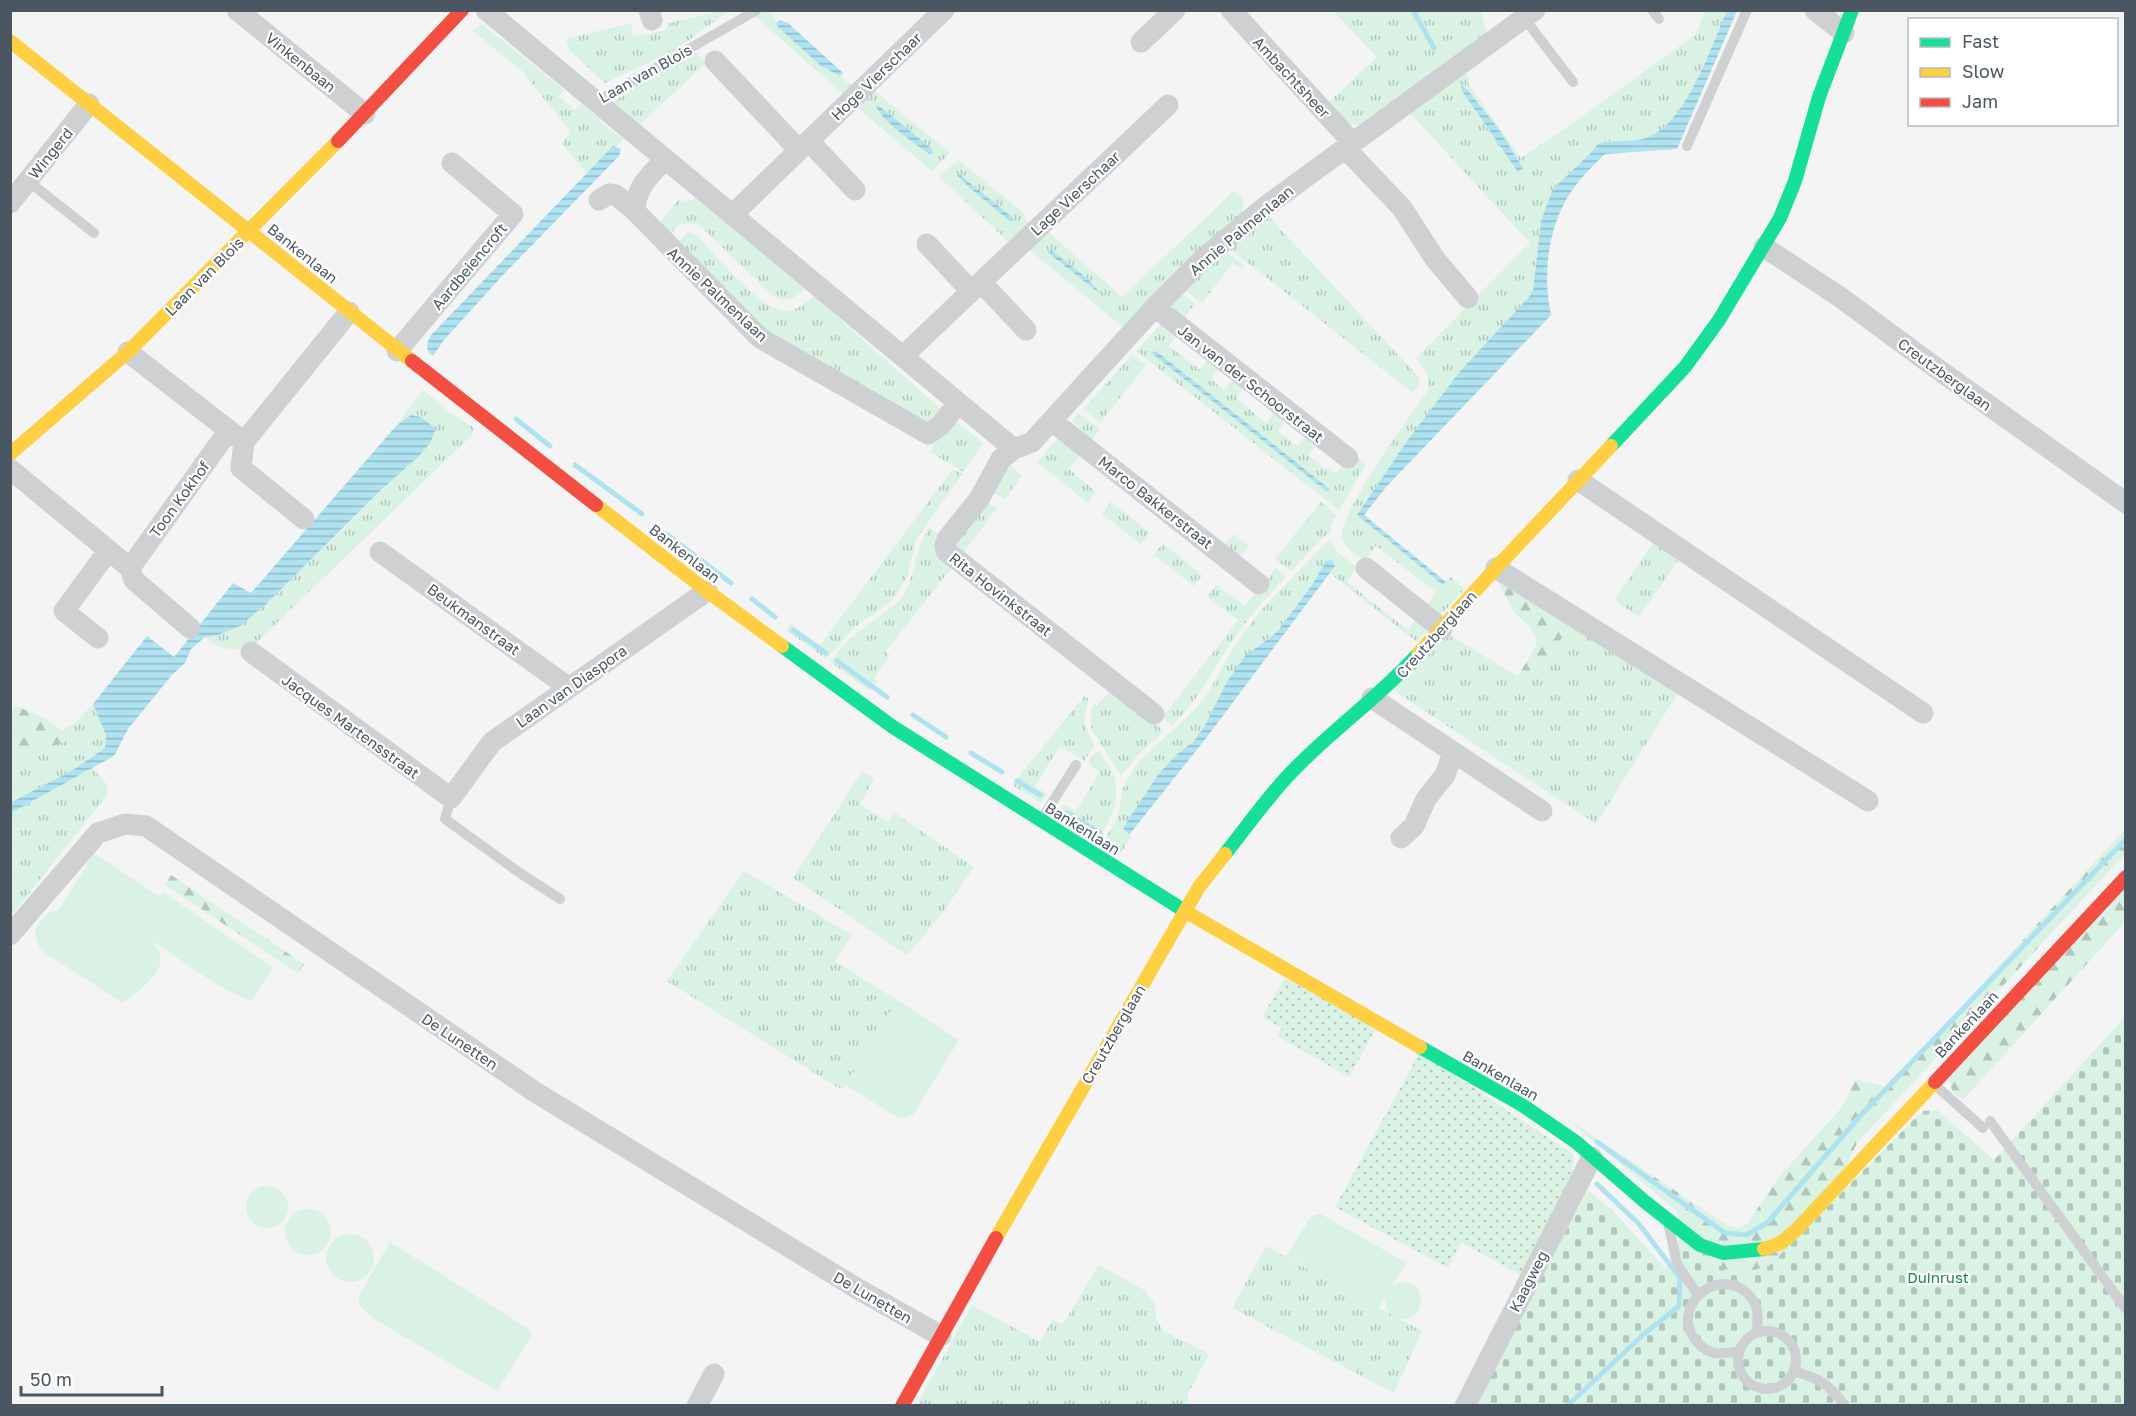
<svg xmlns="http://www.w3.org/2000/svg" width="2136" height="1416" font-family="'Golos Text',sans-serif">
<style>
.grass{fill:url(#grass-tufts);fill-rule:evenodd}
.forest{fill:url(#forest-firs)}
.cemetery{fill:url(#cemetery-stones)}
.garden{fill:url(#garden-dots)}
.pitch{fill:#d9f2e3}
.water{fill:url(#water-rules)}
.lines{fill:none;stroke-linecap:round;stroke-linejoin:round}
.stream{stroke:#aee2f0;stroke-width:5}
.lane{stroke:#ced0d2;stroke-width:10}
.street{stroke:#ced0d2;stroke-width:21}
.fast{stroke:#16e098;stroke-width:14}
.slow{stroke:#ffcf43;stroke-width:14}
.jam{stroke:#f24e42;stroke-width:14}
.labels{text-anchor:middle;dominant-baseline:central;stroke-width:4.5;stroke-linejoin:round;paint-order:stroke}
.street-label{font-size:15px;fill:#4a5661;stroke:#fff}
.park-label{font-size:15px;fill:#17864f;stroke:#fff}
</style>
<defs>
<pattern id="grass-tufts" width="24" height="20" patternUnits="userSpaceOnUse" patternTransform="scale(1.5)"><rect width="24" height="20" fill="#d9f2e3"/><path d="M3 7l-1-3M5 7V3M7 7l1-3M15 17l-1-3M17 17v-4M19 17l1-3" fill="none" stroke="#b2c7bb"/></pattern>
<pattern id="forest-firs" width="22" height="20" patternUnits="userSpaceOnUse" patternTransform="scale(1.5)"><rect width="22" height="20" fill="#d9f2e3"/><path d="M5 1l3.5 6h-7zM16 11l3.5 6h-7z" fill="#b2c7bb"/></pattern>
<pattern id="cemetery-stones" width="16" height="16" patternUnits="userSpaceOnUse" patternTransform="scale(1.5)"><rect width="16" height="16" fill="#d9f2e3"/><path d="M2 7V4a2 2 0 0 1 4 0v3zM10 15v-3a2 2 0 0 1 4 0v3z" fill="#b2c7bb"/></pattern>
<pattern id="garden-dots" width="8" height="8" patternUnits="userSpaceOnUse" patternTransform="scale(1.5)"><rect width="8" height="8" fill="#d9f2e3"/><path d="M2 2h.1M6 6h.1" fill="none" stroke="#b2c7bb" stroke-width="1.8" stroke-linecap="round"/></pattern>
<pattern id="water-rules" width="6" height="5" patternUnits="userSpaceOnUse" patternTransform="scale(1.5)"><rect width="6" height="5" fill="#aee2f0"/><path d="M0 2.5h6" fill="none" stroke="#90bac6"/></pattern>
</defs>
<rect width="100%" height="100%" fill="#f4f4f4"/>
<path class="grass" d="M724,10l5,1 -54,39 -70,33 -35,-32 -4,-12 65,-16 2,13 31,-5 6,-8z
M767,11h4l8,17 42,38 19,10 13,11 -9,8 -89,-79z
M1333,11h147l8,24 -125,92 -19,-5 -15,-20 48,-45z
M1705,11h22c-16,35 -41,114 -81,127 -14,4 -32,4 -47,5l-58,78 -8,69 -4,7 -68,73 -54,71 -50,74 86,70 8,-8 14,12 -25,27 -14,-10 10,-14 -60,-46 -12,14c-8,-6 -20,-12 -22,-23 -4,-22 70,-124 86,-147 2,-15 -3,-21 -12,-32l114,-115 -120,-130 55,-40 4,5v7l52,73 58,-39 117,-85zM1462,87l4,1 32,40 20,44 -56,-81z
M482,24l82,66 -5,7 16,13 6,-6 19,15 -1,2 24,18 -6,8 -4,-1 -26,28 -25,-30 8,-13 -48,-60 -50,-41z
M694,51l12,12 -69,64 -27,-22 27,-21z
M870,87l80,66 -18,18 -79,-67zM876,106l56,43 1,4 -4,1 -52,-43z
M958,160l67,54v5l6,7 -19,19 -73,-68zM959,174l54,44v2l-3,1 -52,-46z
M1234,191l9,8v14l-118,116 -98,-81 18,-19 77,68zM1051,250l37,29 16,18 -56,-43z
M695,198l110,91c-11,10 -17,14 -32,7l-74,-71c-17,-5 -20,1 -32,12l-7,-15 19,-23 4,3 5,-3 4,2z
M1268,216l150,160 1,8 -6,9 -183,-144z
M689,232l8,3c16,18 65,76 88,76 12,0 20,-8 29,-15l129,115 -22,15 -144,-84 -103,-97z
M1226,252l18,13 -2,4 -9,-6 -31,40 -17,-13z
M1181,293l14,11 -12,15 -14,-13z
M1162,323l14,13 -7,10 31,24 9,-12 10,10 -8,11 13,11 10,-11 10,8 -8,11 30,25 10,-11 10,6 -8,13 19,15 10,-10 9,8 -8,11 18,14 2,-1 8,6 7,-9 13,-9 10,8 -27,46 -203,-159zM1156,351l170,135 3,3 -3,2 -171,-135 -2,-4z
M1132,355l14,10 -46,58 -17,-14z
M423,390l29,24 21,13v7l-220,212c-18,6 -35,4 -48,-9 25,-4 40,-15 59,-31l166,-163 6,-14 -15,-12 -9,-2 -16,11z
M1078,413l22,16 -10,13 -11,-8 2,-4 -9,-9z
M954,420l29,23 -20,29 -33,-20 6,-12z
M1061,435l21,18 -13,16 27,23 -8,11 -51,-41z
M1006,462l16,13 -17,24 -15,-8z
M953,469l9,5 -46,66 -9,37 -13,22 -40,29 -28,31 -40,-29 5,-6 29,21z
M984,501l13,7 -36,48 -5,-10 2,-8z
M1111,502l39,31 -9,11 -39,-30z
M1321,502l15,12 -5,11 -1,9 -5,2 -34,35 -16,-12z
M929,527l9,7 -3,4 19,27 -69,87 5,4 -16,22 3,3 -8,9 -39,-28 17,-21 52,-40 10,-16 10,-37z
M1234,534l15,12 -11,12 -15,-11z
M1656,539l26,16 -43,62 -25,-17z
M1328,541h3l5,10 21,17 -10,14 61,48 9,-12 12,10 -12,14 -87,-69 5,-7 -9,-5 -14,24 -35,47 -19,13 -30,35 -24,47 -11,15 -17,13 -19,21 -34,52 8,9 -10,16 -18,-10 15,-26 5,-29 12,-21 10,-12 45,-40 17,-20 26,-47 27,-37z
M1163,543l39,32 -8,11 -40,-31z
M1276,568l10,8c-18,21 -36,39 -51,61 -23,32 -33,60 -63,88l-10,-7 76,-98 -31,-23 9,-12 29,21z
M1570,626l108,67 -82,131 -203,-134 55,-56 82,50z
M1114,690l43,34 6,8 -24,22 -18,22 -29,-46c-3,-10 -2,-17 2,-26l3,1 12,-13z
M1085,695l4,5c-7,19 -5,29 6,45l-11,16 -24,-15 -25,40 12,8 -6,9 -29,-18z
M93,704l13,31 -1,13 -32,22 -62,33 -1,-38 53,-23 -1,-11 15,-10z
M1099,751c4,7 10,13 13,20 11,23 -1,50 -14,68l-41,-26 6,-9 13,7 24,-39 -12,-8 6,-10z
M93,768l14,17 1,9 -97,122v-103z
M862,771l12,8 -14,25 28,18 7,-9 79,54 -33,48 -34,40 -114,-77z
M744,871l108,64 -17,26 62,39 -53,88 -7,-1 -170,-106z
M1266,1246l156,85 -28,62 -162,-85z
M1099,1265l45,25 10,13 2,15 7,13 46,23 -21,40v9l4,2 -276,1 56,-101 68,37 12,-22 11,4z"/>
<path class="forest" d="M1498,582l72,44 -40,58 -12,-8 18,-30 -1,-11 -7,-10 -14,-13z
M16,706l29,12 17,13 1,11 -52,23v-53z
M2125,829v25l-268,289 -69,153 -89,-16 -21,-29v-39l-115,-96 165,110 11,2 8,-4 32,-47 64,-71 12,-27 32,8z
M171,875l133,89 -6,9 -133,-88z
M2125,884v38l-162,178 -10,-8 -5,-13z"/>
<path class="cemetery" d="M2125,1017v388l-648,1 4,-15 107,-201 25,21 52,57 23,-22 16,13 33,15 32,-8 153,-155 15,-1 57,50z"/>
<path class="garden" d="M1285,978l91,50 -27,49 -72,-41 5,-8 -20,-11z
M1420,1052l154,103 -2,18 -51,102 -60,-33 -13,26 -113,-61z"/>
<path class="pitch" d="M94,853l65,43 4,-4 108,74 1,3 -20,31c-15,1 -82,-47 -99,-59 2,4 5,8 7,13 5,21 -24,38 -37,49l-77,-49 -6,-5 -5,-16 2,-8 11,-12 11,-3z
M897,1000l62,40 -46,75 -10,3 -8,-2 -49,-31z
M246 1207a21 21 0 1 1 42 0a21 21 0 1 1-42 0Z
M285 1232a23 23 0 1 1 46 0a23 23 0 1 1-46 0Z
M1316,1214h5l86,49 -15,22c39,-17 36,45 5,32 -9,-3 -12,-10 -12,-19l-6,10 -93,-52 25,-39z
M326 1258a24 24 0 1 1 48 0a24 24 0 1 1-48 0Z
M390,1242l139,87 3,6 -35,56 -123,-72 -14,-13 -2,-9z"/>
<path class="water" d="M1727,11h10l-60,138 -72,5c-10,10 -21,20 -29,31 -28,36 -34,87 -25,130l-164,171 -23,29 82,67 -3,3 -86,-70 50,-74 54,-71 68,-73 4,-7 8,-69 12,-32 37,-35 9,-11c15,-2 33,-1 47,-5 40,-13 65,-92 81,-127z
M780,20l8,3 55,50 -3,3 -19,-10 -42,-38 -3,-5z
M1461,86l5,2 32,40 25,40 -5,4 -56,-81z
M876,106h3l53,43 1,4 -4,1c-12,-9 -50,-35 -53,-48z
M613,146l8,3 -2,7 -116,119 -59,65 -11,16c-9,-6 -6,-13 -2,-21z
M959,174l54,44v3h-3l-39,-32 -14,-14z
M1051,250l37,29 16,18 -56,-44z
M1156,351l170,135 4,4 -4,1 -171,-135 -3,-4z
M411,415l10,2 15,12 -6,14 -11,13 -39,35 -116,115 -24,20 -22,9 -13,2 -14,12 -6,14 -13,12 -44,54 -14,27 -103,57 -1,-10 63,-33 32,-22 1,-13 -13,-31 54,-68 27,21 59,-74 18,10 145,-167z
M1332,560l3,6 -128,171 -78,98 -6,-7 34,-52 19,-21 17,-13 11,-15 24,-47 17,-24 32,-24 35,-47 14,-24z"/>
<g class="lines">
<path class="stream" d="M1413,10l21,38
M516,419l34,27
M575,465l67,49
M666,534l65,49
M752,599l23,18
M793,630l33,23
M837,661l50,36
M913,715l33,22
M971,753l31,19
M1017,781l23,14
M1067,813l31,19
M1597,1142l128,91 21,2 21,-12 94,-108 265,-276
M1567,1406l77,-72 35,-28 1,-28 -41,-54 -42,-40"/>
<path class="lane" d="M1652,10l7,9
M1524,18l49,64
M596,102l161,-92
M1687,146l60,-136
M28,181l66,52
M451,798l-6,21 72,52 43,28
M1041,820l35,-55
M1934,1084l49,44
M1990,1121l136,188
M1669,1227l8,37 21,31
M1738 1360a29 29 0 1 1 58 0a29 29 0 1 1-58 0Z
M1738,1352c-7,0 -16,2 -23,1 -6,-1 -12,-5 -16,-9 -33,-32 15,-81 49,-50 11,11 11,24 8,38
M1794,1371c26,8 35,13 51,35"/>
<path class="street" d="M237,10l128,104
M486,10l528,439 18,-7 123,-135 50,-50 61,-51 269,-196
M649,10l3,10
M1231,10l122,133
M1815,10l29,23
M1141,42l34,-32
M715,61l84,89
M809,141l46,49
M1345,148l57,60 33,51 33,39
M665,159c-16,18 -29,27 -30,52l125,127 168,96 13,-9 17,-22
M599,200l10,-6 7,1 19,16
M10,203l79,-99
M732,215l212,-205
M927,244l44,47
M1764,247l76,50 92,68 194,138
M981,282l45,48
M1155,307l193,151
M397,351l116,-137 -61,-51
M128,352l116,90 -3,26 63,51
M903,356l265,-251
M1052,421l207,163
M244,442l105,-130
M1014,449l-13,10 -22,40 -32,40 -2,6 1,6 208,163
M10,469l120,99 4,12 56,48
M1578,480l345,233
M380,552l188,135
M130,568l99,-138
M1366,568l76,61
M1496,568l372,233
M98,638l-34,-27 44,-60
M251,652l200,146 41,-56 215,-151
M1372,698l170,113
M1401,838l13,-12 12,-27 19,-24 8,-23
M10,935l88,-102 27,-9 21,2 389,266 323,197 83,47
M697,1406l17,-32
M1465,1406l127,-249"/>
<path class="fast" d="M1611,446l74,-79 34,-47 61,-102 15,-37 24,-84 33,-87
M782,646l111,81 295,186
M1225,854c20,-25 39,-52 61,-76 41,-45 92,-79 132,-124
M1420,1047l102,58 54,37 68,59 56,44 23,8 41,-4"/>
<path class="slow" d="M10,41l402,320
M10,454l118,-102 210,-211
M596,505l111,86 75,55
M1418,654l78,-86 115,-122
M1188,913l232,134
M996,1238l203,-351 26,-33
M1764,1249l17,-6 16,-14 138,-147"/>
<path class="jam" d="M338,141l124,-131
M412,361l184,144
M1935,1082l191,-205
M902,1406l94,-168"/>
</g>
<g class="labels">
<g class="street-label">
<text transform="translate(301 62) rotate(39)">Vinkenbaan</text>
<text transform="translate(645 73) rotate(-29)">Laan van Blois</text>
<text transform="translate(876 76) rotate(-44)">Hoge Vierschaar</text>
<text transform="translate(1292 77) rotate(47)">Ambachtsheer</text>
<text transform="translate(50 153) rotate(-51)">Wingerd</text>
<text transform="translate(1075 193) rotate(-43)">Lage Vierschaar</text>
<text transform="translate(1241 230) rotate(-40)">Annie Palmenlaan</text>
<text transform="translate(303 253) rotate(39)">Bankenlaan</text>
<text transform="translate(469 266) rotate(-50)">Aardbeiencroft</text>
<text transform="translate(204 276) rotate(-45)">Laan van Blois</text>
<text transform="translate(718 294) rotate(43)">Annie Palmenlaan</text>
<text transform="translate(1945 374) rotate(36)">Creutzberglaan</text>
<text transform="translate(1251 383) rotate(38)">Jan van der Schoorstraat</text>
<text transform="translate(179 499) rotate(-54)">Toon Kokhof</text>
<text transform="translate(1156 502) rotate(38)">Marco Bakkerstraat</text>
<text transform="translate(685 553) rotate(38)">Bankenlaan</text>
<text transform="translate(1001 594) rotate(38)">Rita Hovinkstraat</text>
<text transform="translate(474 619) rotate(36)">Beukmanstraat</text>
<text transform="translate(1436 634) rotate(-48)">Creutzberglaan</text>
<text transform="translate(571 686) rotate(-35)">Laan van Diaspora</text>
<text transform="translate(351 726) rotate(36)">Jacques Martensstraat</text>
<text transform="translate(1083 828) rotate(32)">Bankenlaan</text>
<text transform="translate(1966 1024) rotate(-47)">Bankenlaan</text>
<text transform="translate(1113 1034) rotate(-60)">Creutzberglaan</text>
<text transform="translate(460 1041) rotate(34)">De Lunetten</text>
<text transform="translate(1501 1075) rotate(30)">Bankenlaan</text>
<text transform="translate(1528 1281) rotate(-63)">Kaagweg</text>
<text transform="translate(873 1297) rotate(30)">De Lunetten</text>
</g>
<g class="park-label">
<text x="1938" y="1277">Duinrust</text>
</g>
</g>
<rect width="2136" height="1416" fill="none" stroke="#4a5661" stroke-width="24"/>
<rect x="1908" y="18" width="210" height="108" fill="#ffffff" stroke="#b7bbc0" stroke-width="1.5"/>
<rect x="1920" y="38" width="30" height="9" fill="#16e098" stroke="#b7bbc0" stroke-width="1.5"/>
<text x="1962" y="48" font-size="18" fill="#4a5661">Fast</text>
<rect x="1920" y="68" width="30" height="9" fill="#ffcf43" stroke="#b7bbc0" stroke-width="1.5"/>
<text x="1962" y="78" font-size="18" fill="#4a5661">Slow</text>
<rect x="1920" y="98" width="30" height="9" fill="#f24e42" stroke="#b7bbc0" stroke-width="1.5"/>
<text x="1962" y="108" font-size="18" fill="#4a5661">Jam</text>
<path d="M21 1386v9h141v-9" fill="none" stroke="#4a5661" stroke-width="3"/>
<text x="30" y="1386" font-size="18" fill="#4a5661" stroke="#ffffff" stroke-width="4.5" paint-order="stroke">50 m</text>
</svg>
